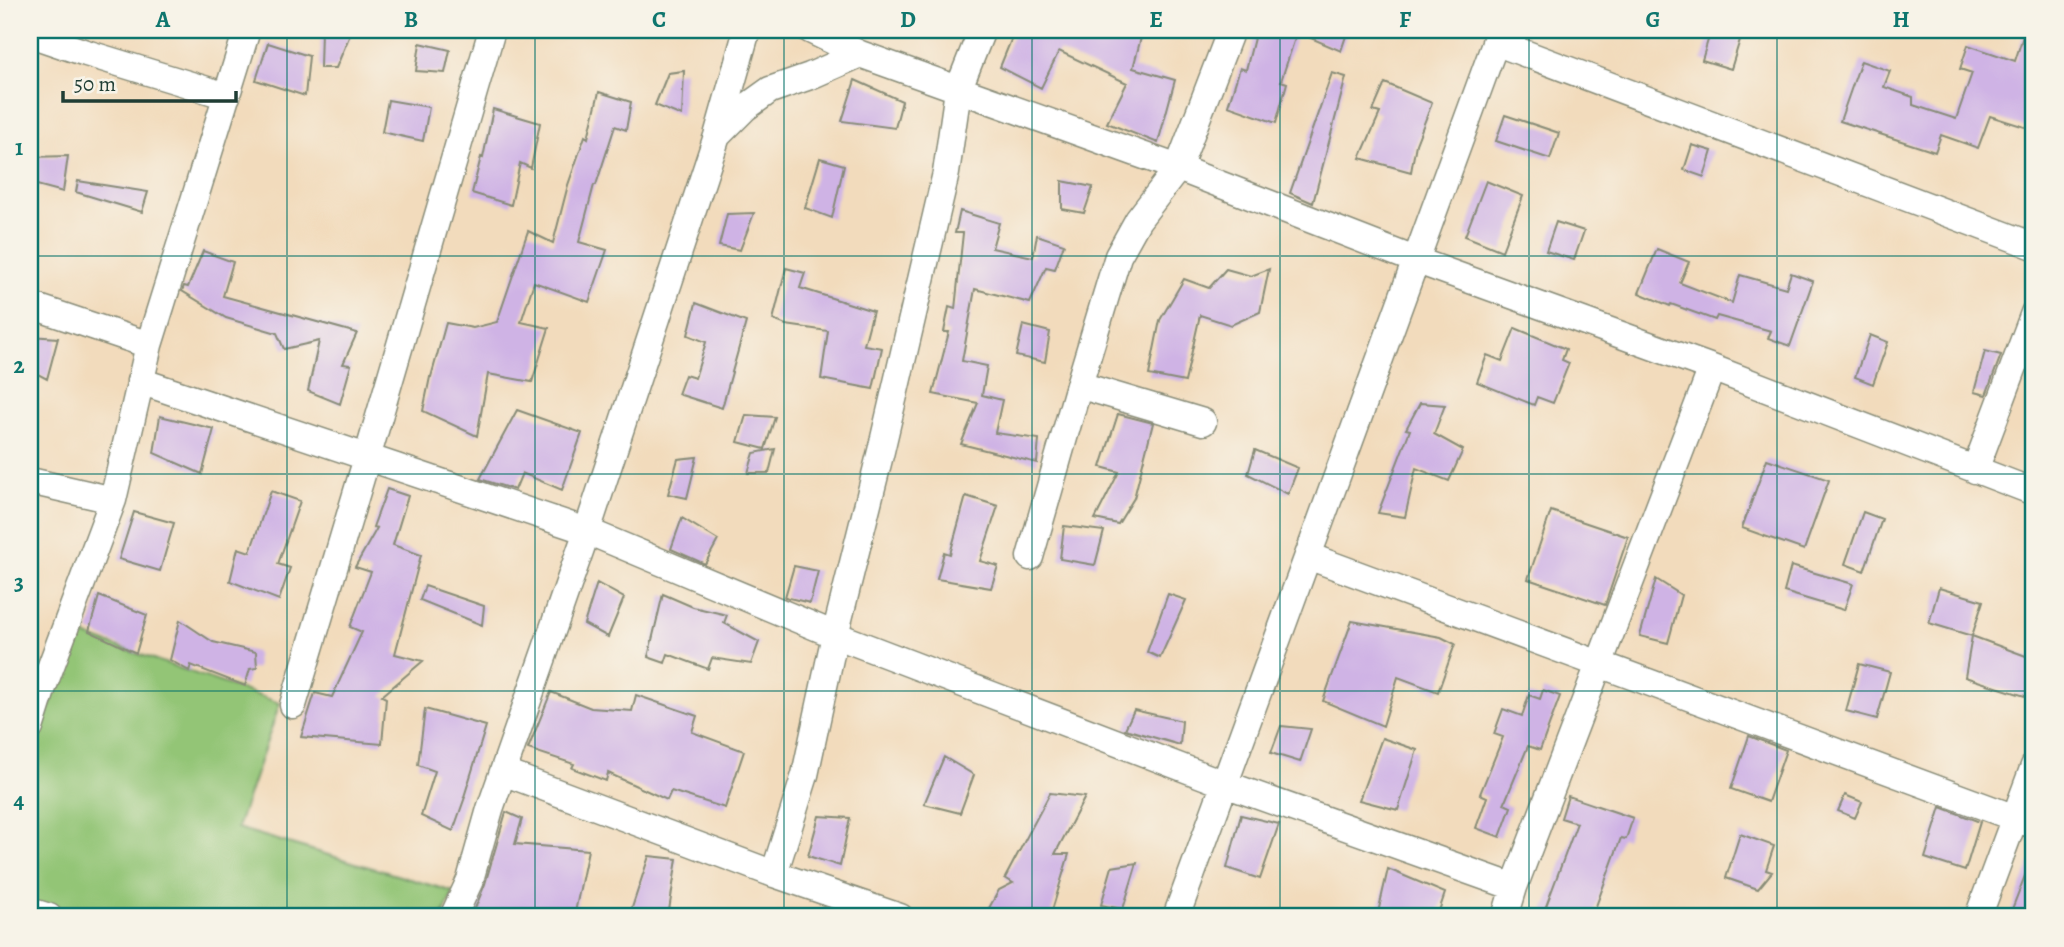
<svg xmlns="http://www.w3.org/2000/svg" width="2064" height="947" font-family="Alegreya,serif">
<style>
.green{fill:#93c576;stroke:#598155;stroke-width:2}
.building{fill:#cfb3e5}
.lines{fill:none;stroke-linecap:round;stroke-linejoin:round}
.minor-casing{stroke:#888c78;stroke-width:29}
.minor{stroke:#fff;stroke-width:26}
.grid{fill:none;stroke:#0f766e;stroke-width:2;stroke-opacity:0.55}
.neatline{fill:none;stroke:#0f766e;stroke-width:2.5}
.grid-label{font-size:23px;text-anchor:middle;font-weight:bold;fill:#0f766e}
</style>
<rect width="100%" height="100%" fill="#f7f3e8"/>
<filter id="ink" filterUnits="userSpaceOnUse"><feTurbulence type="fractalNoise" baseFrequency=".0143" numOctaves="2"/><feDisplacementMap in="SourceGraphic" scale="14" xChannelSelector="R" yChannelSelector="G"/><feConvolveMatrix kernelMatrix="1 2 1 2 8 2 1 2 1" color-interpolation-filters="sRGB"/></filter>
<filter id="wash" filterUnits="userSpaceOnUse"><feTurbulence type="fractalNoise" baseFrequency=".00686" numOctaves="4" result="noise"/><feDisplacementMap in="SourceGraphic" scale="28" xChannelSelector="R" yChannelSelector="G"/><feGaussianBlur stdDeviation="1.57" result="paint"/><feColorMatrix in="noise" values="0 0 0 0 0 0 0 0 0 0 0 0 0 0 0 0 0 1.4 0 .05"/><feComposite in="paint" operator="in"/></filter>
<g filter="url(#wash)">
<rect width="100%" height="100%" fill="#f2dbbc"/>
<path class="green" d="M75,632l205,71 -43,125 217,64 -12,25h-373l-39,-13v-140z"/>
<g id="blocks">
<path class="building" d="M321,30h31l-16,38h-16z
M1015,30h128l-10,38 42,12 -17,63 -51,-20 20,-40 -68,-32 -18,37 -41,-21z
M1256,30h92l-7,21 -44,-19 -16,49 6,2 -11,40 -48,-17 12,-38 6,2z
M1711,30h32l-12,39 -29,-9z
M2025,30h9v44l-5,16 5,2v38l-44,-14 -12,32 -37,-13 -6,17 -95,-31 21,-60 29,10 -6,16 29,10v8l43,14 16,-46 -12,-4 8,-24 47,16z
M268,43l41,13 -4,40 -49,-16z
M420,43l30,7 -5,23 -29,-2z
M684,71l-2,45 -27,-11 13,-32z
M1332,73l14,4 -33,126 -23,-10z
M855,80l47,21 -7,27 -53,-7z
M1385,83l47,20 -16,41 -5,28 -51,-14 20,-45 -7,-2z
M599,92l32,10 -5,28 -11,-4 -19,59h-2l-15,57 28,8 -18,52 -55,-20 -13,40 28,6 -17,54 -44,-8 -11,62 -54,-25 7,-34h1l15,-54 27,5 24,-6 31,-91 25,12 15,-58 17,-49 3,2z
M388,100l41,7 -6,34 -41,-9z
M493,109l47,14 -9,45 -11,-5 -9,42 -39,-12 9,-36 2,1z
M1505,115l54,18 -9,26 -54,-18z
M1692,145l20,6 -8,26 -20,-7z
M68,156l-5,36 -30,-8 -3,-12v-15z
M820,158l24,7 -12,53 -27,-10z
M78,181l70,11 -6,20 -66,-20z
M1062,181l31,6 -9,26 -22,-4z
M1486,181l37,15 -21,55 -37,-15z
M960,211l39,12 -7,25 41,9 4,-22 27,9 -9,25 -9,-2 -16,36 -55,-14 -13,72 25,5 -5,29 20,5 -7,33 44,6 -2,24 -76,-19 17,-41 -45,-9 16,-62h-5l5,-25 6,2 8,-76h-8z
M754,213l-14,37 -21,-4 8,-32z
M1556,222l28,9 -10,29 -28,-9z
M1657,249l32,13 -9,21 52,20 8,-28 46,13 5,-15 22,8 -23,65 -22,-8 3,-7 -54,-15 -2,4 -44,-16 -1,2 -31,-13z
M203,251l30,11 -10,34 134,37 -14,31 8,1 -11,39 -32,-13 11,-50 -35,8 -7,-16 -51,-15 -44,-27 2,-5 4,1z
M786,268l19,5 -5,15 73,23 -9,34 18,3 -9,41 -52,-10 7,-48 -42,-6 -13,-5z
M1226,269l25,7 18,-7 -9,43 -29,13 -31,-10 -15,67 -36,-7 11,-55 24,-41 25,9z
M696,303l50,19 -24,86 -44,-14 7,-19 10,3 11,-36 -18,-7z
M1023,325l27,7 -5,30 -29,-6z
M1515,328l51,21 -4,11 7,3 -16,40 -16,-6 -3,8 -57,-23 10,-27 15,6z
M1870,335l18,7 -15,42 -18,-7z
M30,336l28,2 -11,41 -17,-9z
M1985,351l16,4 -15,40 -12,-3z
M1420,403l25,2 -11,29 29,16 -14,31 -33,-13 -11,49 -27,-4 32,-83 -4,-1z
M517,410l65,23 -20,57 -40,-17 -7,17 -35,-11z
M1118,414l35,9 -19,75 -16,26 -23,-5 24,-47 -18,-5z
M746,415l29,2 -10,32 -27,-7z
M160,416l54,13 -12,45 -48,-21z
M775,449l-6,24h-21l6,-20z
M1255,450l43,18 -10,26 -40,-20z
M697,457l-10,41 -19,-4 10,-35z
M1767,459l62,21 -25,70 -62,-22z
M387,489l21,7 -15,49 28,10 -26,99 28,7 -41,35 4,2 -4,46 -81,-7 14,-44 17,4 30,-65 -12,-5 21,-55 -16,-5 22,-39 -4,-1z
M271,491l29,10 -22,63 12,4 -11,32 -49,-19 8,-33 12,4z
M966,496l32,10 -18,55 18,5 -7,22 -54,-9 7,-27 6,2z
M1551,511l77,26 -23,68 -77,-26z
M134,512l40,11 -14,48 -41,-12z
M1863,512l19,7 -18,52 -19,-7z
M682,518l36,22 -13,24 -34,-15z
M1064,526l40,5 -9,34 -35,-6z
M794,566l24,5 -8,32 -25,-6z
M1791,566l62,18 -9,26 -60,-18z
M1656,579l25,16 -13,48 -28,-7z
M597,583l27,15 -16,39 -24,-13z
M425,586l59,20 -2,19 -62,-25z
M1939,588l44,13 -11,35 -43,-13z
M663,594l30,13 34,8 -3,8 35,19 -8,22 -39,-6 -4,11 -40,-15 -3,9 -17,-6z
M1168,594l18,6 -26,58 -13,-6z
M99,596l48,19 -11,38 -47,-22z
M180,620l33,22 43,10 1,16 -7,1 -5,17 -54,-21 -2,6 -19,-11z
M1352,621l89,16 14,7 -17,48 -40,-15 -15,49 -60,-25z
M1972,636l62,23v40l-69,-22z
M1859,664l31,8 -13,47 -31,-8z
M1543,690l17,6 -20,54 -12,-4 -24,58 7,3 -11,30 -24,-9 11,-31 -7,-3 23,-57 -9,-3 9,-25 19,7 7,-21 11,4z
M551,692l40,16 41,3 4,-16 61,21 -5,16 52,19 -19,57 -54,-17 -4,9 -59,-27 -2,8 -34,-13 2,-4 -46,-15z
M425,709l61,17 -22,71h1l-12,34 -32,-15 14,-45 -17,-6z
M1134,710l48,11 -2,24 -55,-16z
M1281,726l30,3 -11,33 -29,-9z
M1749,736l37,14 -18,52 -37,-13z
M1382,738l35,12 -19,60 -39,-10z
M944,757l30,18 -14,38 -36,-9z
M1050,793l35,4 -30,57h14l-19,63h-12l-49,-9 10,-18 14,-7 -8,-5z
M1845,795l17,7 -7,16 -17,-7z
M1568,796l65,22 -7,21 -5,-1 -29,79h-50l35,-94 -16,-5z
M1941,807l39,15 -15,49 -40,-13z
M506,812l16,7 -7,25 73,6 -14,67h-76l-24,-6 11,-27z
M1241,815l38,9 -19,55 -33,-11z
M819,816l31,2 -10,48 -32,-10z
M1740,834l34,12 -8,24 6,2 -14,17 -32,-11z
M2033,855l1,1v61h-25z
M649,856l28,3 -9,58h-39z
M1137,863l-14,46 -22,-4 11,-38z
M1388,869l57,24 -8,24h-60z"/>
</g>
</g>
<g filter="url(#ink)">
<use href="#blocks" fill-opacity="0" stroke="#888c78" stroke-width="2"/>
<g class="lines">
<g class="minor-casing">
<path id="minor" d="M810,30l50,24 318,114 237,92 297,108 322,124
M30,34l56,19 141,43
M1495,42l539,204
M718,135l27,-27 25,-18 40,-14 50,-22
M30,305l119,40
M140,381l447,150 248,104 390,149 289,103
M1079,385l124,37
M1975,470l59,-157
M30,481l83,19
M1308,556l726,269
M1030,557l49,-172 39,-129 20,-36 40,-52 53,-138
M293,705l74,-247 125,-428
M30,728l12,-38 71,-190 36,-155 98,-315
M503,772l271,102 126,43
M774,874l31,-99 30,-140 46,-184 65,-278 12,-83 24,-60
M30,911l19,6
M453,917l17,-37 20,-71 97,-278 130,-395 30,-106
M1176,917l324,-887
M1505,917l9,-30 198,-519
M1978,917l56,-151"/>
</g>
<use href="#minor" class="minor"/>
</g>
</g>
<path class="grid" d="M287,30v887M535,30v887M784,30v887M1032,30v887M1280,30v887M1529,30v887M1777,30v887M30,256h2004M30,474h2004M30,691h2004"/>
<rect width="2064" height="947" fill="none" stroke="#f7f3e8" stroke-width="77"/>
<path d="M63 91v10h173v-10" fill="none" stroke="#1f3d34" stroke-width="3.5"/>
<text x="74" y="91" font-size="21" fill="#1f3d34" stroke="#f7f3e8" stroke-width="5" paint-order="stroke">50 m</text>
<rect x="38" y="38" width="1987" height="870" class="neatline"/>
<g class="grid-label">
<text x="163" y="27">A</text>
<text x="411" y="27">B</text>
<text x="659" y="27">C</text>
<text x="908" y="27">D</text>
<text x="1156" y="27">E</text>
<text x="1405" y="27">F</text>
<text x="1653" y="27">G</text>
<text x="1901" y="27">H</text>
<text x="19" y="155">1</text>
<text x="19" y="373">2</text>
<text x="19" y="590">3</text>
<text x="19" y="808">4</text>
</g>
</svg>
